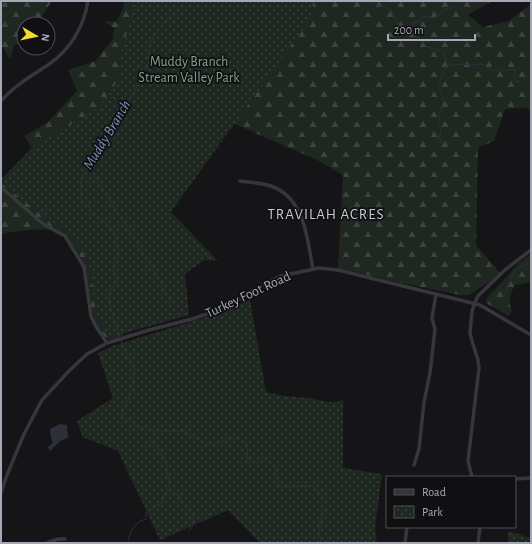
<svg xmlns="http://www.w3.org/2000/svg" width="532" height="544" font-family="'Alegreya Sans',sans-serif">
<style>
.forest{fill:url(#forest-firs)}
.park{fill:url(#park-dots)}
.water{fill:#2b303b}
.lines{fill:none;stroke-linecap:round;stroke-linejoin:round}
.stream{stroke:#2b303b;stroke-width:1}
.minor{stroke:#36363c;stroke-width:3.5}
.labels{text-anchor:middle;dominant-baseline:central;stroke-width:3.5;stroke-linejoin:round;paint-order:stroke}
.park-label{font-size:14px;fill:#7da287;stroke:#101012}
.street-label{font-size:14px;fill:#a6a8b7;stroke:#101012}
.water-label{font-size:15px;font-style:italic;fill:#7d8eb3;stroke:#101012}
.neighbourhood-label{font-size:15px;letter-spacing:1px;fill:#c7c8d3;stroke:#101012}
</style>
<defs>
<pattern id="forest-firs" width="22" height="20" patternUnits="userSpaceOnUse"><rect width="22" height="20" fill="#1f2721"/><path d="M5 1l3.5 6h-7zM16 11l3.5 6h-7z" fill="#3d443f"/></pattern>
<pattern id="park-dots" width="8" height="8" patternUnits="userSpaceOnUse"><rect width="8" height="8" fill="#1f2721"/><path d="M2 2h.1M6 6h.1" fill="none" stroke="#3d443f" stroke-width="1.8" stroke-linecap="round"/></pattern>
</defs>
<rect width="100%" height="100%" fill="#151517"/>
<path class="forest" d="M1,1h51l-15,23h-13v15l-10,7 -4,14 -7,-13h-2z
M124,1h368l-24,14 15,12 26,-6 22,-17v106l-6,-2 -20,1 -11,32 -16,7 -2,97 25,29 -32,21h-9l-63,-13 -59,-14 5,-93 -26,-15 -96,-42 -53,93 17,49 -63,69 1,7 -14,4c-23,-18 -17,-49 -24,-73 -2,-7 -7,-13 -10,-19 -3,-4 -5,-9 -9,-13 -10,-10 -51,-4 -65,-1v-57l2,1 29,-30 -8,-12 24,-14 29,-31 -9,-21 27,-9 18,-22 1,-11 -10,-7 13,1 7,-17z
M531,254v27l-4,2 -12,2c-6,10 -7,16 -3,26l-3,5 -23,-13v-4l34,-37z"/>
<path class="park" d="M133,1h180l-1,15 -141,196 47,49 -14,-1 -19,14 4,41 -78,22 -2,-1 -13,-21 -6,-49 -5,-11 -6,-12 -12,-12 -24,-15 -42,-33v-6l2,1 29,-30 66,-40 23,-32 -1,-19 12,-44z
M250,300l16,92 18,4 24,2 20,4h10l5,-3v69l39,6 -7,54 2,15h-117l-32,-33 -68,30 -42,-89 -35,-14 -6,-16 36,-23 -15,-45 14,-7 108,-33z
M508,531l23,7v5h-23z"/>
<path class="water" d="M60,424l7,1 1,13 -8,3 -10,10 -2,-4 5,-4 -2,-5 -1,-9z"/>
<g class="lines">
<path class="stream" d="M370,1v2l20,6 11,20 13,4 13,14 17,5 3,13 35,-1 9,6h24l-1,11 7,1 10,-9
M1,18l23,-17
M417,35l-4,-12 7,-2 3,-5 12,2c3,-2 7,-7 10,-8 7,-3 11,-1 14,-8l-2,-1
M442,143l-3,-5c3,-9 1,-9 0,-17 0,-5 2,-15 5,-20l-4,-10v-11l7,-15
M89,164l4,10 61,96 16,31
M519,268l12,-6
M503,298c4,-7 7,-23 12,-27
M120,337l-6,-16 -5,-19 1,-11 7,-8 -1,-5 -2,-4 -1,-7 6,-12 -3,-18 -4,-8 -9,-9 -8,-5h-5l-1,-10h-4c-8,-8 -2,-15 -5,-24l9,-17 3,-8 16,-21 27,-45 5,-12 7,-9 2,-8 -1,-8 2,-10 14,-21 21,-21
M121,340l6,16 7,9v11l-2,13 -10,25 1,4 4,2 6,2 3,4 13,4 12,1h23l22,13h8l19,-6h4l11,6 -1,15 4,3 6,1 6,-5c8,4 12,8 14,16l-2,5 7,8 28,-1 6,3 6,8 1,18 -3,9 -1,8 2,11
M168,490l12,6 2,7 12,13 -2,11 -3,4
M128,543c0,-10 8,-22 18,-24v-6l17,-11 1,-7 6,-8 -5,-29 -14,-17 4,-10"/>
<path class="minor" d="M1,101c13,-15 30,-25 47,-36 22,-15 36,-38 40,-64
M240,181c10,1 21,2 31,5 34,12 36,52 42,83
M1,187l42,37 22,12 19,31 7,49 4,9 12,18
M414,465l5,-16 5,-47 6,-29 5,-44 -3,-11 4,-24
M472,477l-4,-16 11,-93 -1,-8 -6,-19 -2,-8 2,-22 4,-11 2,-4 28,-27 25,-19
M515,479l16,-1
M1,493l6,-18 17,-41 18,-34 27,-29 18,-17 20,-11 42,-13 43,-11 33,-11 36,-22 20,-10 38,-8 19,2 142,35 51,30
M47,543l11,-4h7
M405,543l2,-16
M478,543l2,-16"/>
</g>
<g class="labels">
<g class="park-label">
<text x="189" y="62">Muddy Branch<tspan x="189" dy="16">Stream Valley Park</tspan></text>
</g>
<g class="street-label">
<text transform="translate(248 295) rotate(-25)">Turkey Foot Road</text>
</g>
<g class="water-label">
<text transform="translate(107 135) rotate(-59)">Muddy Branch</text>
</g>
<g class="neighbourhood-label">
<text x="326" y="214">TRAVILAH ACRES</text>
</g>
</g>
<rect width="532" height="544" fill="none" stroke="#a6a8b7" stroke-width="4"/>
<rect x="386" y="476" width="130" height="52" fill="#101012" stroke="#4c4d54"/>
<rect x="394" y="489" width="20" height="6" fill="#36363c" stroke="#4c4d54"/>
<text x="422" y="496" font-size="12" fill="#a6a8b7">Road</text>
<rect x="394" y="506" width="20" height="12" fill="url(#park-dots)" stroke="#4c4d54"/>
<text x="422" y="516" font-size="12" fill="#a6a8b7">Park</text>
<g transform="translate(36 36) rotate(99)"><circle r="19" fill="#101012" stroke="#4c4d54"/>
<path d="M0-3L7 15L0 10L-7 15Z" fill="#f4da2f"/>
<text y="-6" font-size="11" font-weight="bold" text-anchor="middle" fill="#a6a8b7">N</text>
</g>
<path d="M388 34v6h87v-6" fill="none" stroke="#a6a8b7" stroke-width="2"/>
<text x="394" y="34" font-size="12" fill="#a6a8b7" stroke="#101012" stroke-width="3" paint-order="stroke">200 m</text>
</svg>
